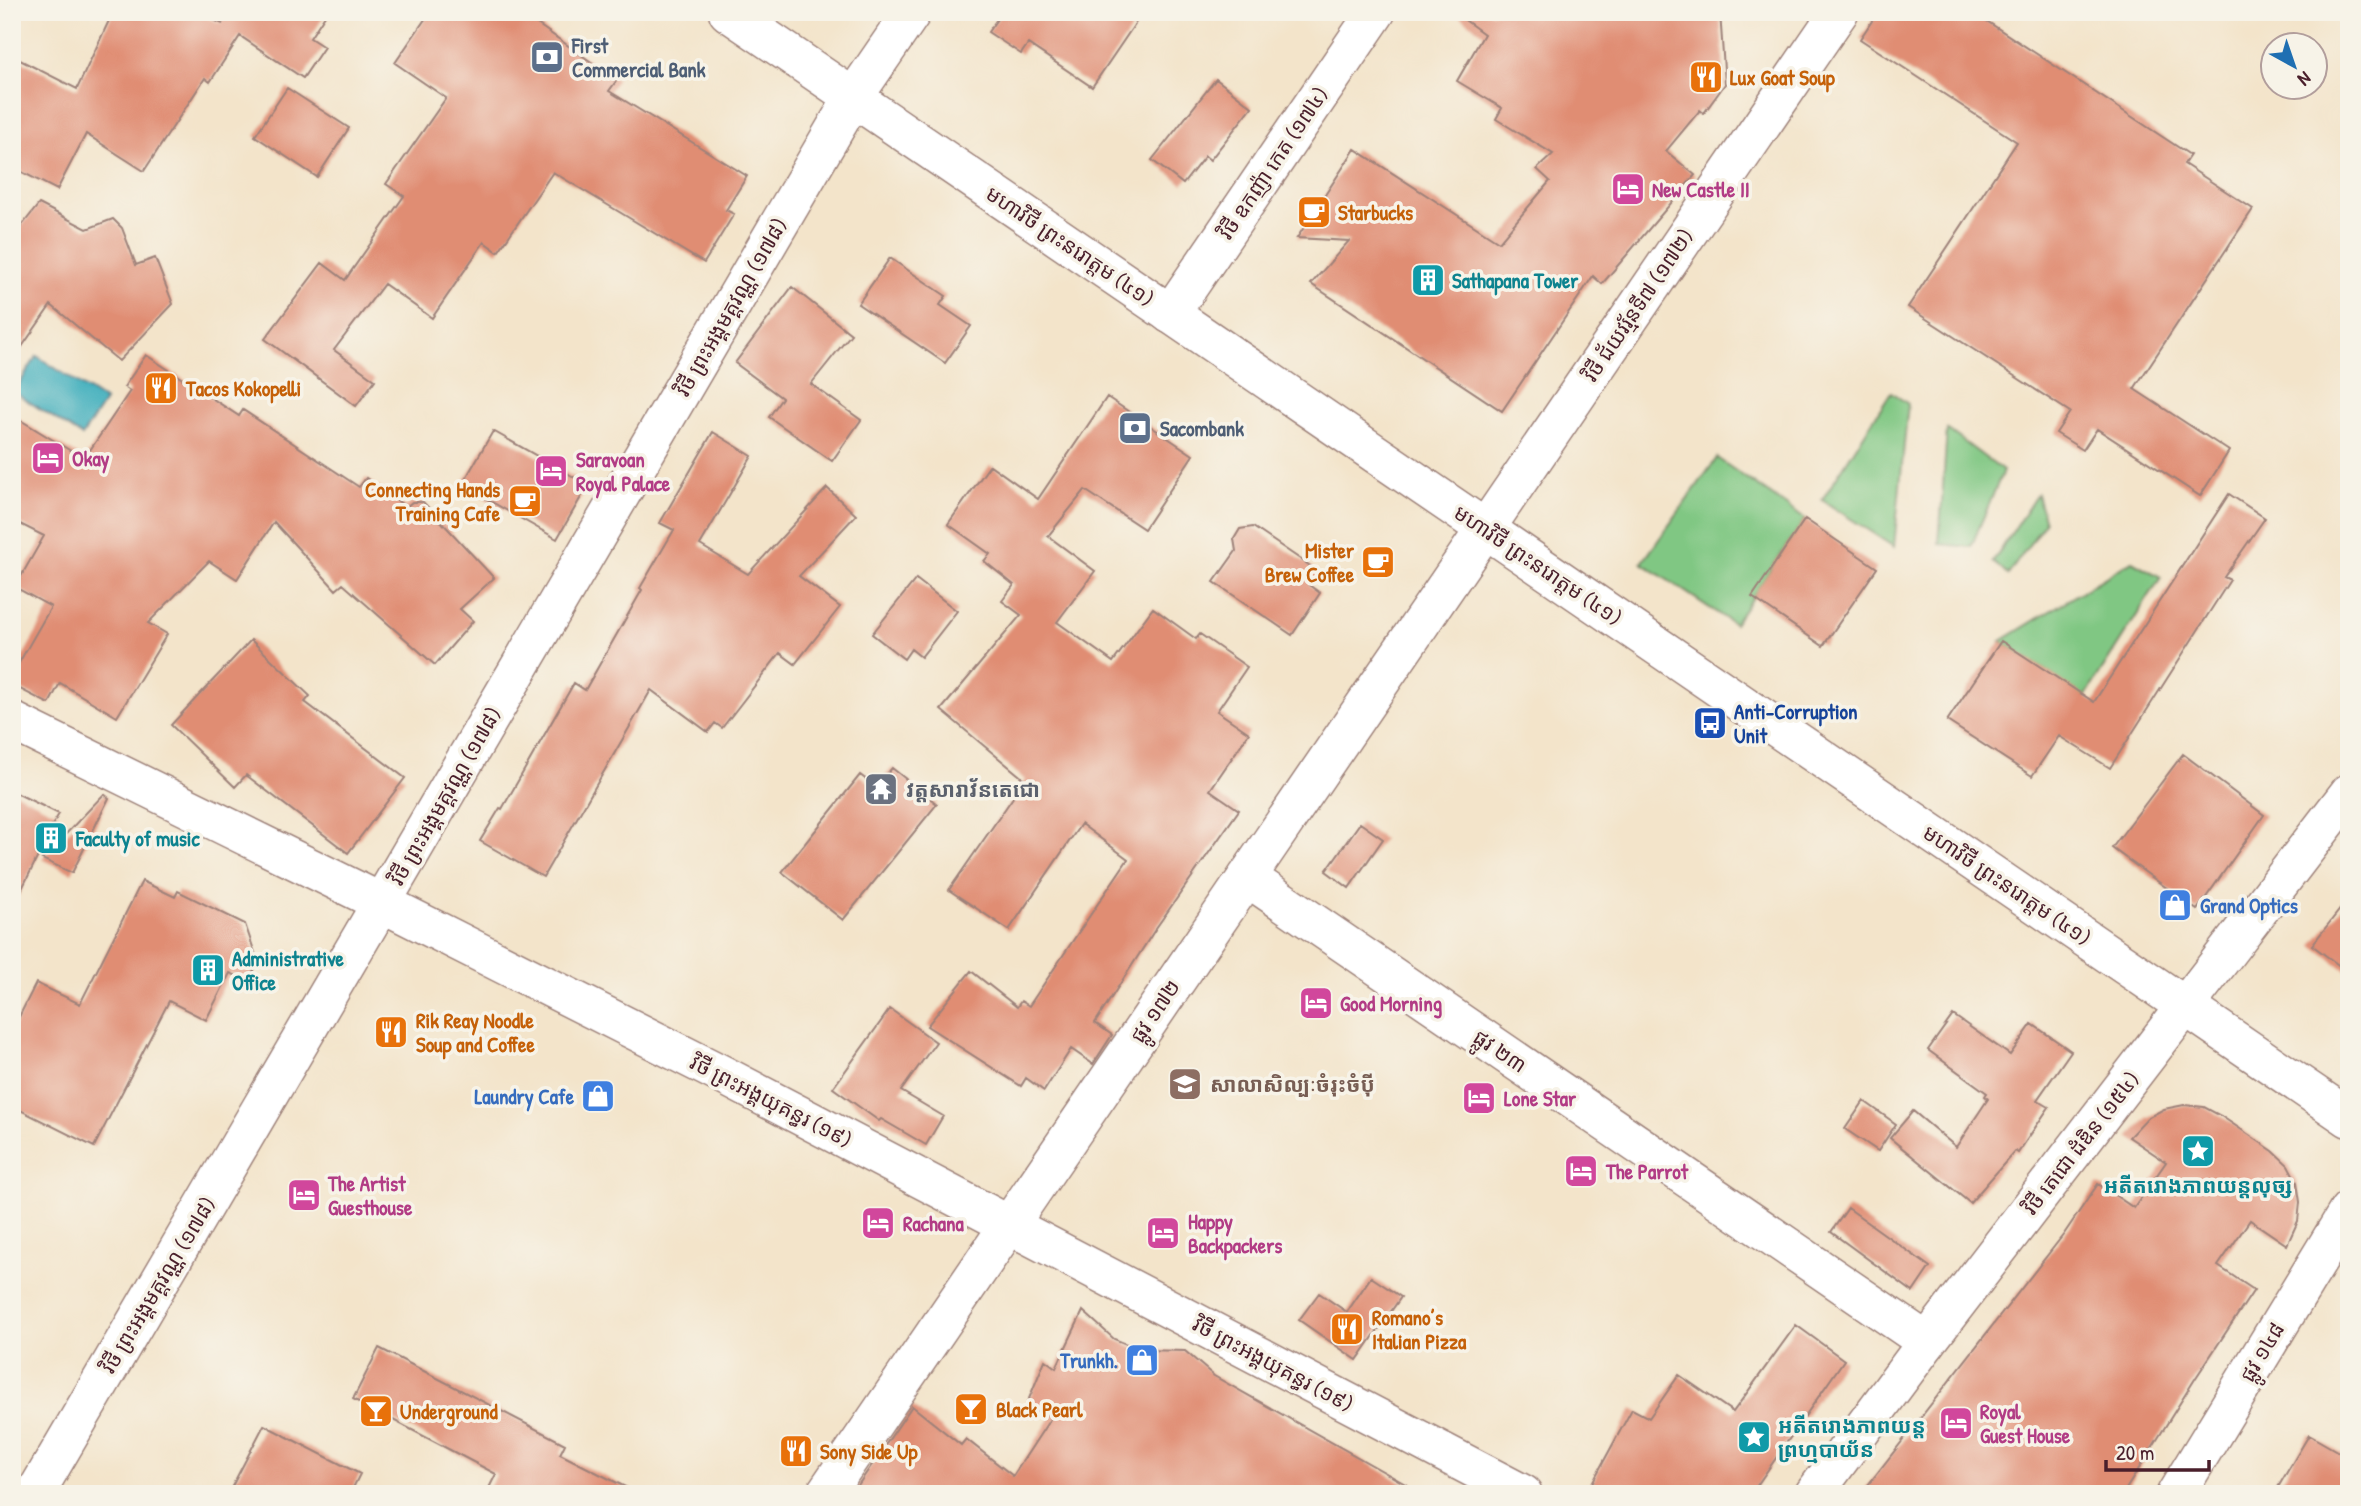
<svg xmlns="http://www.w3.org/2000/svg" width="2361" height="1506" font-family="'Patrick Hand','Noto Sans Khmer',sans-serif">
<style>
.green{fill:#80c783;stroke:#657357;stroke-width:2}
.water{fill:#41afbd;stroke:#466774;stroke-width:2}
.building{fill:#e08d73}
.lines{fill:none;stroke-linecap:round;stroke-linejoin:round}
.minor-casing{stroke:#9e827a;stroke-width:41}
.tertiary-casing{stroke:#9e827a;stroke-width:41}
.primary-casing{stroke:#9e827a;stroke-width:41}
.minor{stroke:#fff;stroke-width:38}
.tertiary{stroke:#fff;stroke-width:38}
.primary{stroke:#fff;stroke-width:38}
.labels{text-anchor:middle;dominant-baseline:central;stroke-width:7;stroke-linejoin:round;paint-order:stroke}
.service-label{font-size:21px;font-weight:bold;fill:#4e5e75;stroke:#f7f3e8;text-anchor:start}
.food-label{font-size:21px;font-weight:bold;fill:#c56008;stroke:#f7f3e8;text-anchor:start}
.street-label{font-size:21px;fill:#4a1f2b;stroke:#f7f3e8}
.hotel-label{font-size:21px;font-weight:bold;fill:#b23c85;stroke:#f7f3e8;text-anchor:start}
.culture-label{font-size:21px;font-weight:bold;fill:#0d838f;stroke:#f7f3e8;text-anchor:start}
.transit-label{font-size:21px;font-weight:bold;fill:#164399;stroke:#f7f3e8;text-anchor:start}
.worship-label{font-size:21px;font-weight:bold;fill:#5b616d;stroke:#f7f3e8;text-anchor:start}
.shop-label{font-size:21px;font-weight:bold;fill:#366cbe;stroke:#f7f3e8;text-anchor:end}
.education-label{font-size:21px;font-weight:bold;fill:#785e54;stroke:#f7f3e8;text-anchor:start}
</style>
<rect width="100%" height="100%" fill="#f7f3e8"/>
<filter id="ink" filterUnits="userSpaceOnUse"><feTurbulence type="fractalNoise" baseFrequency=".0143" numOctaves="2"/><feDisplacementMap in="SourceGraphic" scale="14" xChannelSelector="R" yChannelSelector="G"/><feConvolveMatrix kernelMatrix="1 2 1 2 8 2 1 2 1" color-interpolation-filters="sRGB"/></filter>
<filter id="wash" filterUnits="userSpaceOnUse"><feTurbulence type="fractalNoise" baseFrequency=".00686" numOctaves="4" result="noise"/><feDisplacementMap in="SourceGraphic" scale="28" xChannelSelector="R" yChannelSelector="G"/><feGaussianBlur stdDeviation="1.57" result="paint"/><feColorMatrix in="noise" values="0 0 0 0 0 0 0 0 0 0 0 0 0 0 0 0 0 1.4 0 .05"/><feComposite in="paint" operator="in"/></filter>
<g filter="url(#wash)">
<rect width="100%" height="100%" fill="#f3e4ca"/>
<path class="green" d="M1891,392l17,12 -14,143 -72,-47z
M1947,429l56,42 -32,76 -32,-3z
M1717,458l88,61 -71,105 -92,-61z
M2037,494l8,28 -37,53 -15,-13z
M2132,561l29,16 -76,120 -84,-56z"/>
<path class="water" d="M37,356l68,45 -23,35 -68,-44z"/>
<g id="blocks">
<path class="building" d="M113,12h82l28,12 -18,-12h122l-17,26 14,9 -21,31 -63,-42 -30,46 -5,-4 -61,93 -58,-37 -29,56 -45,-23v-111l65,33z
M430,12h90l97,68 -8,11 138,85 -21,34 8,4 -30,49 -151,-91 -55,80 -14,-10 -52,76 -48,-34 -50,66 41,30 -19,26 -91,-67 57,-76 23,17 59,-84 -18,-12 60,-86 -51,-35z
M1002,12h141l-51,75 -64,-43 -7,10 -33,-22z
M1454,12h266l5,72 -21,29 -4,-3 -34,41 29,24 -93,109 -9,-8 -91,135 -191,-127 38,-43 -52,-3 58,-89 144,93 51,-61 -13,-12 16,-15 -57,-35 6,-11 -45,-27 27,-47z
M1878,12h95l217,143 -6,9 69,45 -119,180 95,62 -29,45 -103,-67 -14,21 -27,-17 14,-21 -162,-105 109,-165 -157,-103z
M1216,79l36,28 -42,53 -5,-4 -22,28 -31,-24z
M287,88l62,40 -32,49 -62,-41z
M39,204l48,25 26,-10 9,9 14,37 19,-7 18,46 -54,57 -68,-56 -39,56v-123z
M890,258l56,38 -6,9 31,21 -26,37 -87,-59z
M792,287l59,47 -40,50 50,36 -29,41 -63,-44 13,-19 -47,-35z
M146,355l93,61 4,-6 116,77 7,-9 40,29 6,-5h11l71,76 -34,31 13,12 -38,44 -92,-81 -7,6 -62,-68 -37,57 -28,-18 -61,62 19,11 -50,83 -57,-34 -11,21 -37,-19v-10l39,-68 -36,-20 29,-51 -32,-16v-105l72,44 46,-68 -6,-4z
M1107,397l86,58 -49,74 -59,-39 -37,46 47,35 -38,51 56,40 40,-54 43,31 4,-5 47,33 -30,44 32,22 -39,57 29,20 -83,118 -61,95 17,12 -19,29 -22,-15 -27,42 -18,-13 -5,8 -94,-60 44,-55 46,36 4,-6 8,5 99,-147 -47,-35 -72,106 -60,-40 76,-110 -84,-70 80,-95 -19,-14 12,-16 -30,-24 6,-7 -42,-30 42,-59 48,34z
M493,431l95,54 -31,54 -95,-54z
M713,432l39,24 -52,89 48,29 79,-86 29,27 -57,61 41,31 -45,57 -15,-11 -58,75 -7,-5 -7,9 -57,-42 -108,187 -63,-36 20,-33 2,1 72,-126 11,7 57,-100 -2,-2 34,-58 -14,-7z
M2229,494l36,24 -41,59 6,3 -120,188 -51,-32 -27,40 -85,-55 54,-80 93,61z
M1805,519l72,49 -54,78 -71,-49z
M1253,527l66,45 -10,13 11,8 -28,42 -78,-53 22,-31 -2,-12 6,-10z
M916,579l41,32 -36,46 -10,-8 -7,10 -32,-25z
M251,640l59,56 -5,6 100,76 -57,75 -102,-78 -11,12 -64,-62z
M2183,754l81,61 -67,95 -85,-62z
M892,768l45,36 -94,116 -61,-48 78,-97 16,12z
M12,791l47,23 -17,28 2,2 -32,65z
M104,794l5,4 -37,75 -30,-14z
M1360,823l23,16 -34,49 -23,-17z
M142,881l33,16 3,-6 67,33 13,38 -9,19 -19,-8 -24,47 -37,-19 -75,146 -82,-41v-75l24,-48 44,21z
M2349,898v75l-37,-28z
M890,1009l46,33 -35,49 42,25 -17,29 -45,-26 -2,2 -46,-33z
M1953,1015l57,40 22,-31 39,27 -34,49 12,7 -31,46 -3,-2 -45,52 -80,-65 23,-27 43,36 32,-48 -3,-3 2,-3 -59,-43z
M1864,1101l32,23 -18,27 -33,-22z
M2184,1105l20,2 17,9 52,35 15,14 9,17 3,20 -2,19 -11,24 -37,-25 -32,46 36,24 -59,89 -72,115h-262l203,-260 34,-50 36,24 32,-46 -37,-25 18,-19 17,-9z
M1848,1208l82,59 -17,25 -82,-60z
M1371,1277l30,20 -44,63 -58,-40 20,-27 28,19z
M1083,1311l31,28 27,11 44,1 29,25 209,118h-571l60,-88 49,39 5,-6 47,37 39,-60 -26,-10 19,-46 11,8z
M1796,1325l48,35 -93,134h-165l46,-85 17,9 30,-43 54,37z
M379,1348l186,96 -5,10 79,40h-153l10,-20 -143,-75z
M264,1425l96,49 -10,20h-122z
M2309,1435l40,23v26l-6,10h-69z"/>
</g>
</g>
<g filter="url(#ink)">
<use href="#blocks" fill-opacity="0" stroke="#9e827a" stroke-width="2"/>
<g class="lines">
<g class="minor-casing">
<path id="minor" d="M1170,314l206,-302
M1247,877l680,465
M825,1494l1014,-1482
M2176,1494l173,-284"/>
</g>
<g class="tertiary-casing">
<path id="tertiary" d="M12,721l370,182 337,170 804,421
M35,1494l818,-1396 59,-86
M1814,1494l113,-152 422,-549"/>
</g>
<g class="primary-casing">
<path id="primary" d="M728,12l1621,1106"/>
</g>
<use href="#minor" class="minor"/>
<use href="#tertiary" class="tertiary"/>
<use href="#primary" class="primary"/>
</g>
</g>
<defs>
<g id="bank-square" transform="scale(1.75)"><rect x="-9" y="-9" width="18" height="18" rx="4" fill="#5c6f8a" stroke="#f7f3e8"/><path d="M-6-4H6V4H-6ZM0-2.3a2.3 2.3 0 1 0 0 4.6a2.3 2.3 0 1 0 0-4.6Z" fill="#fff"/></g>
<g id="restaurant-square" transform="scale(1.75)"><rect x="-9" y="-9" width="18" height="18" rx="4" fill="#e8710a" stroke="#f7f3e8"/><path d="M-5-6h1v4h1v-4h1v4h1v-4h1v5L-1.5 .5V6h-2V.5L-5-1ZM5-6V6H3V1.5H1.5Q1.5-4 5-6Z" fill="#fff"/></g>
<g id="hotel-square" transform="scale(1.75)"><rect x="-9" y="-9" width="18" height="18" rx="4" fill="#d1479c" stroke="#f7f3e8"/><path d="M-6-4.5h1.5V1H6V5H4.5V3h-9V5H-6ZM-4 0a1.8 1.8 0 1 1 3.6 0ZM.5 0V-2.5h3Q6-2.5 6 0Z" fill="#fff"/></g>
<g id="cafe-square" transform="scale(1.75)"><rect x="-9" y="-9" width="18" height="18" rx="4" fill="#e8710a" stroke="#f7f3e8"/><path d="M-5.5-4.5H6V0H3Q3 3.5 0 3.5H-2.5Q-5.5 3.5-5.5 0ZM3-3.2v2h1.7v-2ZM-6 4.5H4V6H-6Z" fill="#fff"/></g>
<g id="building-square" transform="scale(1.75)"><rect x="-9" y="-9" width="18" height="18" rx="4" fill="#0f9aa8" stroke="#f7f3e8"/><path d="M-4-6H4V6H1V3H-1V6H-4ZM-2.5-4.3h1.7v1.8h-1.7ZM.8-4.3h1.7v1.8H.8ZM-2.5-1h1.7V.8h-1.7ZM.8-1h1.7V.8H.8Z" fill="#fff"/></g>
<g id="bus-square" transform="scale(1.75)"><rect x="-9" y="-9" width="18" height="18" rx="4" fill="#1a4fb4" stroke="#f7f3e8"/><path d="M-5-6H5V4H4V6H2V4H-2V6H-4V4H-5ZM-3.5-4V0h7V-4ZM-3.5 1.2v1.5H-2V1.2ZM2 1.2v1.5H3.5V1.2Z" fill="#fff"/></g>
<g id="temple-square" transform="scale(1.75)"><rect x="-9" y="-9" width="18" height="18" rx="4" fill="#6b7280" stroke="#f7f3e8"/><path d="M0-6L5-2H3V0L6.5 2.5H4V6H1.5V3h-3V6H-4V2.5H-6.5L-3 0V-2H-5Z" fill="#fff"/></g>
<g id="shop-square" transform="scale(1.75)"><rect x="-9" y="-9" width="18" height="18" rx="4" fill="#3f7fe0" stroke="#f7f3e8"/><path d="M-5-2.5h2.3a2.7 3.5 0 0 1 5.4 0H5L5.5 6h-11ZM-1.5-2.5h3a1.5 2.3 0 0 0-3 0Z" fill="#fff"/></g>
<g id="school-square" transform="scale(1.75)"><rect x="-9" y="-9" width="18" height="18" rx="4" fill="#8d6e63" stroke="#f7f3e8"/><path d="M0-5L7-2L0 1L-7-2ZM-4 1L0 2.5L4 1V4Q0 6-4 4Z" fill="#fff"/></g>
<g id="sight-square" transform="scale(1.75)"><rect x="-9" y="-9" width="18" height="18" rx="4" fill="#0f9aa8" stroke="#f7f3e8"/><path d="M0-6L1.8-2.2L6-1.7L2.9 1.2L3.7 5.4L0 3.3L-3.7 5.4L-2.9 1.2L-6-1.7L-1.8-2.2Z" fill="#fff"/></g>
<g id="bar-square" transform="scale(1.75)"><rect x="-9" y="-9" width="18" height="18" rx="4" fill="#e8710a" stroke="#f7f3e8"/><path d="M-6-5H6L.8 .8V4.5H3.5V6h-7V4.5H-.8V.8Z" fill="#fff"/></g>
</defs>
<g fill-rule="evenodd">
<use href="#bank-square" x="547" y="57"/>
<use href="#restaurant-square" x="1706" y="77"/>
<use href="#hotel-square" x="1628" y="189"/>
<use href="#cafe-square" x="1314" y="212"/>
<use href="#building-square" x="1428" y="280"/>
<use href="#restaurant-square" x="161" y="388"/>
<use href="#bank-square" x="1135" y="428"/>
<use href="#hotel-square" x="48" y="458"/>
<use href="#hotel-square" x="551" y="471"/>
<use href="#cafe-square" x="525" y="501"/>
<use href="#cafe-square" x="1378" y="562"/>
<use href="#bus-square" x="1710" y="723"/>
<use href="#temple-square" x="881" y="789"/>
<use href="#building-square" x="51" y="838"/>
<use href="#shop-square" x="2175" y="905"/>
<use href="#building-square" x="208" y="970"/>
<use href="#hotel-square" x="1316" y="1003"/>
<use href="#restaurant-square" x="391" y="1032"/>
<use href="#school-square" x="1185" y="1084"/>
<use href="#shop-square" x="598" y="1096"/>
<use href="#hotel-square" x="1479" y="1098"/>
<use href="#sight-square" x="2198" y="1151"/>
<use href="#hotel-square" x="1581" y="1171"/>
<use href="#hotel-square" x="304" y="1195"/>
<use href="#hotel-square" x="878" y="1223"/>
<use href="#hotel-square" x="1163" y="1233"/>
<use href="#restaurant-square" x="1347" y="1329"/>
<use href="#shop-square" x="1142" y="1360"/>
<use href="#bar-square" x="971" y="1409"/>
<use href="#bar-square" x="376" y="1411"/>
<use href="#hotel-square" x="1956" y="1423"/>
<use href="#sight-square" x="1754" y="1437"/>
<use href="#restaurant-square" x="796" y="1451"/>
</g>
<g class="labels">
<g class="service-label">
<text x="572" y="45">First<tspan x="572" dy="24">Commercial Bank</tspan></text>
<text x="1160" y="428">Sacombank</text>
</g>
<g class="food-label">
<text x="1730" y="77">Lux Goat Soup</text>
<text x="1338" y="212">Starbucks</text>
<text x="186" y="388">Tacos Kokopelli</text>
<text x="500" y="489" text-anchor="end">Connecting Hands<tspan x="500" dy="24">Training Cafe</tspan></text>
<text x="1354" y="550" text-anchor="end">Mister<tspan x="1354" dy="24">Brew Coffee</tspan></text>
<text x="416" y="1020">Rik Reay Noodle<tspan x="416" dy="24">Soup and Coffee</tspan></text>
<text x="1372" y="1317">Romano’s<tspan x="1372" dy="24">Italian Pizza</tspan></text>
<text x="996" y="1409">Black Pearl</text>
<text x="400" y="1411">Underground</text>
<text x="820" y="1451">Sony Side Up</text>
</g>
<g class="street-label">
<text transform="translate(1273 163) rotate(-56)">វិថី ឧកញ៉ា កេត (១៧៤)</text>
<text transform="translate(1070 246) rotate(34)">មហាវិថី ព្រះនរោត្តម (៤១)</text>
<text transform="translate(1638 305) rotate(-56)">វិថី ជ័យវរ្ម័នទី៧ (១៧២)</text>
<text transform="translate(731 307) rotate(-60)">វិថី ព្រះអង្គមគ្គវណ្ណ (១៧៨)</text>
<text transform="translate(1538 565) rotate(34)">មហាវិថី ព្រះនរោត្តម (៤១)</text>
<text transform="translate(445 796) rotate(-60)">វិថី ព្រះអង្គមគ្គវណ្ណ (១៧៨)</text>
<text transform="translate(2007 885) rotate(34)">មហាវិថី ព្រះនរោត្តម (៤១)</text>
<text transform="translate(1155 1011) rotate(-56)">ផ្លូវ ១៧២</text>
<text transform="translate(1500 1051) rotate(34)">ផ្លូវ ២៣</text>
<text transform="translate(771 1101) rotate(27)">វិថី ព្រះអង្គយុគន្ធរ (១៩)</text>
<text transform="translate(2081 1143) rotate(-52)">វិថី តេជោ ដំឌិន (១៥៤)</text>
<text transform="translate(158 1285) rotate(-59)">វិថី ព្រះអង្គមគ្គវណ្ណ (១៧៨)</text>
<text transform="translate(2262 1352) rotate(-59)">ផ្លូវ ១៤៨</text>
<text transform="translate(1273 1364) rotate(28)">វិថី ព្រះអង្គយុគន្ធរ (១៩)</text>
</g>
<g class="hotel-label">
<text x="1652" y="189">New Castle II</text>
<text x="72" y="458">Okay</text>
<text x="576" y="459">Saravoan<tspan x="576" dy="24">Royal Palace</tspan></text>
<text x="1340" y="1003">Good Morning</text>
<text x="1504" y="1098">Lone Star</text>
<text x="1606" y="1171">The Parrot</text>
<text x="328" y="1183">The Artist<tspan x="328" dy="24">Guesthouse</tspan></text>
<text x="1188" y="1221">Happy<tspan x="1188" dy="24">Backpackers</tspan></text>
<text x="903" y="1223">Rachana</text>
<text x="1980" y="1411">Royal<tspan x="1980" dy="24">Guest House</tspan></text>
</g>
<g class="culture-label">
<text x="1452" y="280">Sathapana Tower</text>
<text x="76" y="838">Faculty of music</text>
<text x="232" y="958">Administrative<tspan x="232" dy="24">Office</tspan></text>
<text x="2198" y="1185" text-anchor="middle">អតីតរោងភាពយន្តលុច្ស</text>
<text x="1778" y="1425">អតីតរោងភាពយន្ត<tspan x="1778" dy="24">ព្រហ្មបាយ័ន</tspan></text>
</g>
<g class="transit-label">
<text x="1734" y="711">Anti-Corruption<tspan x="1734" dy="24">Unit</tspan></text>
</g>
<g class="worship-label">
<text x="906" y="789">វត្តសារាវ័នតេជោ</text>
</g>
<g class="shop-label">
<text x="2200" y="905" text-anchor="start">Grand Optics</text>
<text x="574" y="1096">Laundry Cafe</text>
<text x="1118" y="1360">Trunkh.</text>
</g>
<g class="education-label">
<text x="1210" y="1084">សាលាសិល្បៈចំរុះចំប៉ី</text>
</g>
</g>
<rect width="2361" height="1506" fill="none" stroke="#f7f3e8" stroke-width="42"/>
<g transform="translate(2294 66) rotate(140)"><circle r="33" fill="#f7f3e8" stroke="#b29e9c" stroke-width="2"/>
<path d="M0-5L12 26L0 18L-12 26Z" fill="#1f6fb2"/>
<text y="-10" font-size="19" font-weight="bold" text-anchor="middle" fill="#4a1f2b">N</text>
</g>
<path d="M2106 1460v10h103v-10" fill="none" stroke="#4a1f2b" stroke-width="3.5"/>
<text x="2116" y="1460" font-size="21" fill="#4a1f2b" stroke="#f7f3e8" stroke-width="5" paint-order="stroke">20 m</text>
</svg>
